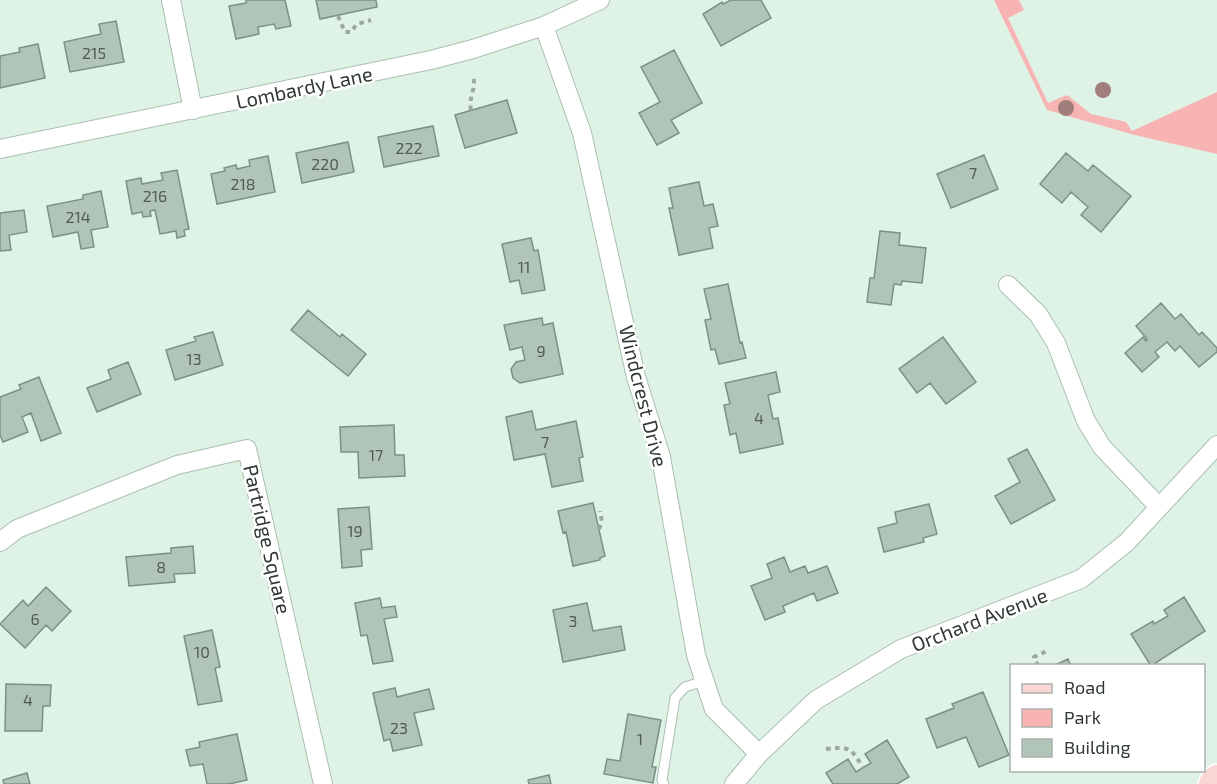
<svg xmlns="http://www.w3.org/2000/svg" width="1217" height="784" font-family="'Exo 2',sans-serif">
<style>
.green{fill:#f8b4b3}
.building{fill:#b0c5b7;stroke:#7d9183;stroke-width:1.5}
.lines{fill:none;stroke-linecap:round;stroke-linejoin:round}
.service-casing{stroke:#abbfb1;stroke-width:11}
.minor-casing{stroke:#abbfb1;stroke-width:20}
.primary-casing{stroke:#fff;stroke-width:31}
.path{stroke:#99a99e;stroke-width:4;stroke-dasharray:4.5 4.5;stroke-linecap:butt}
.service{stroke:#fff;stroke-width:9}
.minor{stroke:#fff;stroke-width:18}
.primary{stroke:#fad6d5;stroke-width:28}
.tree{fill:#a07e7b}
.labels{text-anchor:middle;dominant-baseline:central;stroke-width:5;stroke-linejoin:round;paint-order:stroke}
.number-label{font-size:16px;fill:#505c54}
.street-label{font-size:20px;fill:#303933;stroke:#fff}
</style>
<rect width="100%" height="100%" fill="#def3e5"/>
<path class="green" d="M994,0h25l5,10 -16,8 40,85 19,-8 24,19 35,8 6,9 85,-39v62l-82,-19 -88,-25z"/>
<path class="building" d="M246,0h39l6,26 -15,3 -2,-5 -16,3 1,7 -23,5 -7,-33 17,-3z
M316,0h60l1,7 -57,12z
M731,0h30l10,18 -50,28 -18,-32 19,-12 1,2z
M116,21l8,41 -54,10 -6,-30 37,-8 -2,-10z
M38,44l7,34 -45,10v-32l20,-4 -1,-4z
M674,50l28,53 -31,17 8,13 -22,12 -18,-32 21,-11 -19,-35z
M507,100l10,33 -52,15 -10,-33z
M433,126l6,30 -55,11 -6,-30z
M348,142l6,30 -52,11 -6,-30z
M1066,153l22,18 5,-6 38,31 -30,36 -20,-17 7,-8 -17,-15 -9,11 -22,-19z
M984,155l14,34 -47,19 -14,-34z
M268,156l7,36 -58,12 -6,-30 14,-3 -1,-3 12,-3 1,4 13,-3 -1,-6z
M177,170l12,59 -5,1 1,6 -8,2 -1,-7 -16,3 -5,-24 -5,1 1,5 -8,1 -1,-5 -10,2 -6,-33 15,-3 1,6 21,-4 -2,-7z
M699,182l5,24 9,-2 5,22 -9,2 4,20 -34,7 -10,-47h4l-4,-20z
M101,191l7,36 -17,3 3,17 -13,2 -3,-17 -25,5 -6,-31 36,-7v-4z
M24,210l3,22 -18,3 2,15 -11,1v-38z
M880,231l20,2 -1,12 27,3 -4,35 -20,-2 -1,4 -7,-1 -3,21 -24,-3 3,-24h4z
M531,238l3,13 4,-1 7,40 -23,4 -3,-14 -9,2 -8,-38z
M728,284l12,59 2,-1 4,16 -27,6 -4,-15 -4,1 -6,-30 6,-1 -7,-30z
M1161,303l14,16 6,-5 18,21 3,-3 15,16v4l-18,15 -19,-21 -5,5 -8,-9 -12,10 4,5 -17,15 -17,-19 18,-16 3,4 1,-2 -11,-13z
M308,310l32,27 2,-3 24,20 -18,22 -57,-46z
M542,318l1,7 10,-2 10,51 -43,9 -7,-5 -2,-9 5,-7 9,-2 -3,-13 -12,3 -6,-25z
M213,332l10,33 -48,15 -9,-30 30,-9 -2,-4z
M943,337l33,45 -30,22 -16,-21 -13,10 -18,-24z
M128,362l13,32 -44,18 -10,-24 24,-9 -3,-9z
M776,372l4,20 -12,3 5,24 5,-1 5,26 -43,9 -4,-20 -6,2 -6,-30 6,-1 -5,-21z
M39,377l22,56 -20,8 -10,-28 -9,4 6,15 -25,10 -3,-7v-38l21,-8 -2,-4z
M532,411l4,19 40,-9 7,36 -4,1 4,23 -31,6 -7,-33 -31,6 -8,-43z
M394,425l1,30h9l1,21 -46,2 -1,-26h-17l-1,-25z
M1027,449l28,51 -44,24 -16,-28 25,-14 -12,-23z
M593,503l12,53 -5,2v2l-27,6 -7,-34 -3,1 -5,-22z
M929,504l8,30 -14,4 1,4 -40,10 -6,-24 19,-5 -2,-11z
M369,507l3,42 -11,1 1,16 -20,2 -4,-59z
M193,546l2,27 -21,1 1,8 -46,4 -3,-29 45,-4v-5z
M784,557l6,15 15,-6 3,7 19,-7 11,27 -21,8 -3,-8 -31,13 2,6 -20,8 -14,-34 21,-8 -5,-14z
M46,587l25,24 -19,20 -6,-6 -21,23 -25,-24 23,-24 5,6z
M1184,597l21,34 -54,35 -20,-32 22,-13 1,3 14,-8 -4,-6z
M380,598l2,10 13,-2 2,11 -13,2 9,42 -20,3 -6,-29 -6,1 -6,-33z
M587,603l6,28 28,-5 4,24 -62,12 -10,-52z
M212,630l8,37 -5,1 7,33 -24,4 -14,-69z
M1068,659l3,7h-18l2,-1z
M6,684l45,1 -1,21h-7l-1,25h-37z
M395,688l2,9 32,-8 5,20 -20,4 8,32 -29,6 -3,-12 -6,2 -11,-48z
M983,692l26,63 -30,12 -13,-30 -29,11 -11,-29 28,-11 -2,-4z
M628,714l33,6 -9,47h4l-3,16 -49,-9 3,-15 13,2z
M237,734l10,46 -18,4h-22l-4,-20 -13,2 -4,-16 14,-3 -1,-5z
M887,740l22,37 -12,7h-64l-7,-11 22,-14 8,13 15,-9 -6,-9z
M27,773l3,11h-26l-1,-4z
M549,775l2,9h-22l-1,-4z"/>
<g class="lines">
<g class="service-casing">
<path id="service" d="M664,784l-2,-4 13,-82 10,-11 19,-6"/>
</g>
<g class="minor-casing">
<path id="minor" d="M171,0l22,110
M544,26l38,107 54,244 25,80 35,198 18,54 45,45
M0,149l431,-89 42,-11 71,-23 56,-26
M1008,285l30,29 18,29 30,78 16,26 56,59
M0,542l17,-13 160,-64 70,-16 76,335
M734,784l25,-30 57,-54 85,-51 180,-70 46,-37 90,-97"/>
</g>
<g class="primary-casing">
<path id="primary" d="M1213,784l4,-5"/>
</g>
<path class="path" d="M338,16l7,16h6l6,-8 14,-4
M471,110c-3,-13 6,-22 2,-34
M599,529l3,-7 -2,-11
M1038,666l-4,-9 15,-7
M826,749c24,-3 25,-1 37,19"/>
<use href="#service" class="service"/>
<use href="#minor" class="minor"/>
<use href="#primary" class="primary"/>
</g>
<g class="tree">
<circle cx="1103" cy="90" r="8"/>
<circle cx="1066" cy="108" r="8"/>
</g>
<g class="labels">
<g class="number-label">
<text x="94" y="52">215</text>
<text x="409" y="147">222</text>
<text x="325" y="163">220</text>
<text x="973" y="172">7</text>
<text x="243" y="183">218</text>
<text x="155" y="195">216</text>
<text x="78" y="216">214</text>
<text x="524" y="266">11</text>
<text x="541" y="350">9</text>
<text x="194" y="358">13</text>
<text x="759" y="417">4</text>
<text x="545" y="441">7</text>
<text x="376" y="454">17</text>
<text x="355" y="530">19</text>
<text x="161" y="566">8</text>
<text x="35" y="618">6</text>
<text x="573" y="620">3</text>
<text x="202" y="651">10</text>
<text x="28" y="699">4</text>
<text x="399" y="727">23</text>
<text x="640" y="738">1</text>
</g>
<g class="street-label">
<text transform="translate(304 87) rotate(-12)">Lombardy Lane</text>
<text transform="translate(644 396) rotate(76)">Windcrest Drive</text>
<text transform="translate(268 539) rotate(77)">Partridge Square</text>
<text transform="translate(979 619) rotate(-21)">Orchard Avenue</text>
</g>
</g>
<rect x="1010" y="664" width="195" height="108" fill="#ffffff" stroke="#acb0ad" stroke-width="1.5"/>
<rect x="1022" y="684" width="30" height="9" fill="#fad6d5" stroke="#acb0ad" stroke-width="1.5"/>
<text x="1064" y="694" font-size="18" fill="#303933">Road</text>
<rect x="1022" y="709" width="30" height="18" fill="#f8b4b3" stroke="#acb0ad" stroke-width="1.5"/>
<text x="1064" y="724" font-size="18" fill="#303933">Park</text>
<rect x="1022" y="739" width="30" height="18" fill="#b0c5b7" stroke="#acb0ad" stroke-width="1.5"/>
<text x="1064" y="754" font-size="18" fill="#303933">Building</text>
</svg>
